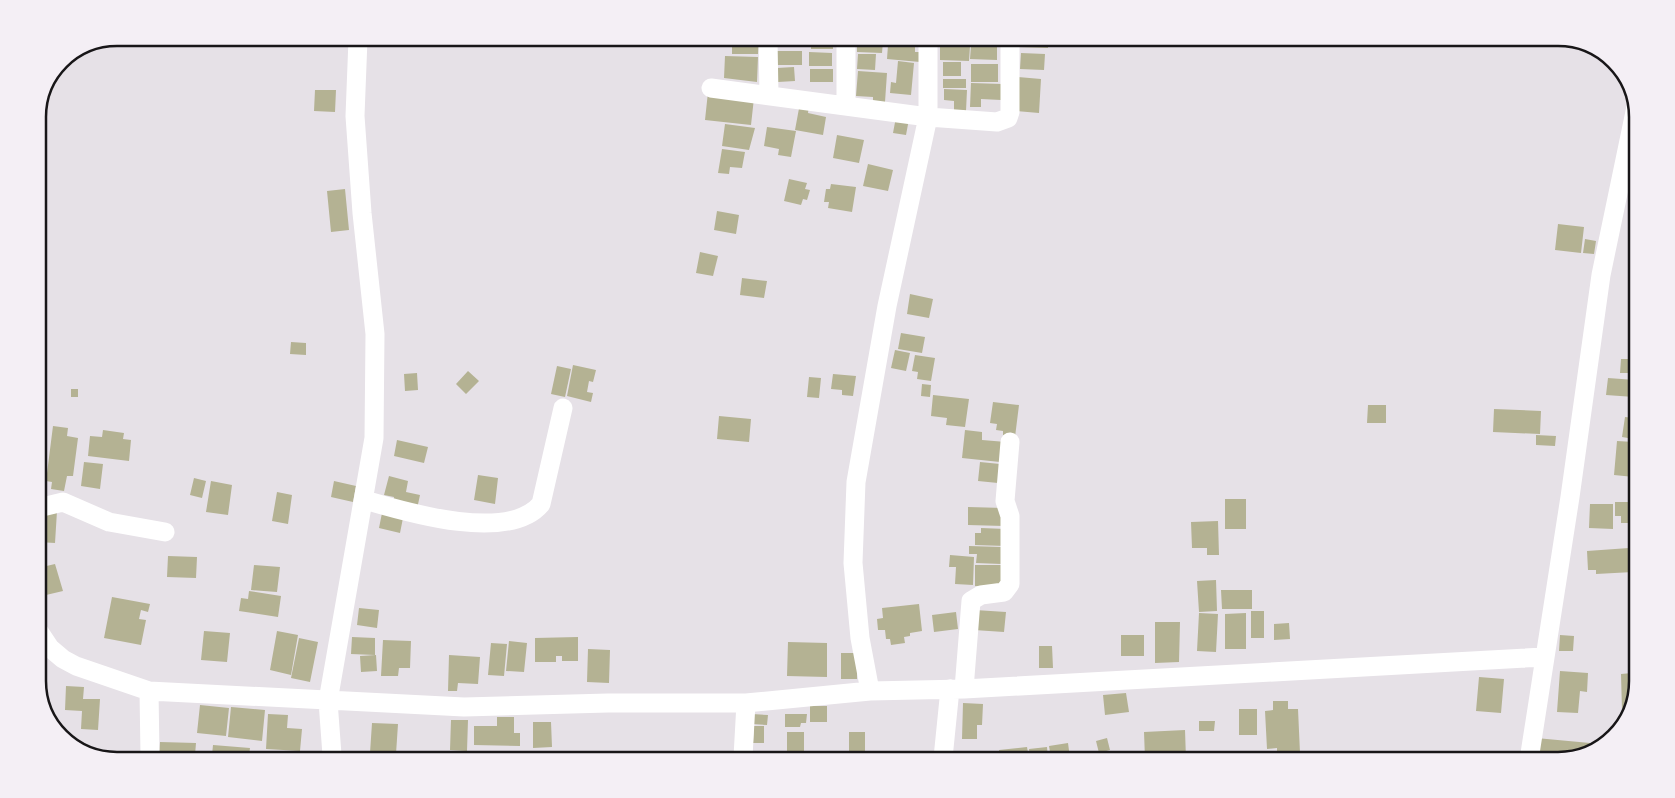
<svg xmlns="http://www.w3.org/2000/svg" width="1675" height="798" font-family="Raleway,sans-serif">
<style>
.building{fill:#b4b293}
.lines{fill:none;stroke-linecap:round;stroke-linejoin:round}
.minor{stroke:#fff;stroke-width:19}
.rim{fill:none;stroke:#181618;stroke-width:2.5}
</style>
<rect width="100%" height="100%" fill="#e6e1e7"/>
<path class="building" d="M732,40h27l-1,14h-26z
M776,40h16v6l-16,1z
M811,40h22v9h-22z
M857,41h26l-1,12 -25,-1z
M884,41h27l-1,4 -26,-2z
M944,41h27v3h-27z
M977,41h26v3l-26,-1z
M1019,41h29v7l-29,-1z
M888,45l27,2v5h5v10l-33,-3z
M940,45l30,1 -1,15 -29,-1z
M971,46l26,1v13l-27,-1z
M777,51h25v14h-25z
M809,52l23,1v13h-23z
M1021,53l24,1 -1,16 -24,-1z
M858,54h18l-1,16 -18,-1z
M725,56l33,1 -1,25 -33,-4z
M898,61l16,2 -3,32 -21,-2 1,-11 5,1z
M943,62h18v14h-18z
M971,64h27v18h-27z
M794,67l1,14 -17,1 -1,-14z
M810,69h23v13h-23z
M858,71l29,2 -2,29h-12v-5l-17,-1z
M1018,77l23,2 -2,34 -23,-2z
M943,79h23v9h-23z
M971,83l31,1 -1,16 -20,-1v8h-11z
M944,89l23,1 -1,21 -12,-1v-9l-10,-1z
M315,90h21l-1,22 -21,-1z
M708,92l46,6 -3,27 -46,-5z
M800,103l9,2 -1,8 18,4 -3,18 -28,-5z
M896,117l13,2 -3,16 -13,-2z
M725,124l30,4 -6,22 -27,-4z
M767,127l29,4 -5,26 -13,-2 1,-6 -15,-3z
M837,135l27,5 -5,23 -26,-5z
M722,149l23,3 -3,16 -12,-1 -1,7 -11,-1z
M868,164l25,6 -5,21 -25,-5z
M789,179l18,4 -2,6 5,1 -3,10 -4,-1 -2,6 -17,-4z
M831,184l25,3 -4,25 -24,-4 1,-6h-5l2,-13h4z
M345,189l4,41 -18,2 -4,-41z
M717,211l22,4 -3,19 -22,-4z
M1558,224l26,3 -3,26 -26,-3z
M1585,239l11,2 -2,13 -11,-1z
M700,252l18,4 -5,20 -17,-3z
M742,278l25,3 -3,17 -24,-3z
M910,294l23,5 -4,19 -22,-4z
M901,333l24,4 -3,16 -24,-4z
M291,342l15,1v12l-16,-1z
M895,350l15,3 -4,18 -15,-3z
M915,355l20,3 -4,23 -14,-2 1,-7 -6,-1z
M1621,359h14v14h-15z
M573,365l23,5 -3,12 -4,-1 -2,11 6,1 -2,9 -24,-6z
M557,366l14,3 -6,28 -14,-3z
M468,371l11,10 -13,13 -10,-10z
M417,373l1,17 -13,1 -1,-17z
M833,374l23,2 -3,20 -11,-1v-5l-11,-1z
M809,377l12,1 -2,20 -12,-1z
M1608,378l27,2 -1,17 -28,-2z
M922,384l9,1 -1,12 -9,-1z
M71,389h7v8h-7z
M933,395l36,4 -4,28 -19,-2 1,-7 -16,-2z
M993,402l26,3 -4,32 -12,-2v-4l-7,-1 1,-6 -7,-1z
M1368,405h18v18h-19z
M1494,409l47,2 -1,23 -47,-2z
M719,416l32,3 -2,23 -32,-3z
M1625,417l9,1v21l-12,-2z
M53,426l15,2 -1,8 11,2 -5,38h-6l-3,15 -13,-2 1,-7 -6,-1z
M38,429l8,1 -2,19 -6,-1z
M103,430l21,3 -1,6 8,1 -2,21 -41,-5 2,-20 12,1z
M965,430l17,2v8l24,2 -6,20 -38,-4z
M1536,435l20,1 -1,10 -19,-1z
M397,440l31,7 -4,16 -30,-7z
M1617,441l17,1v35l-20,-2z
M84,462l19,2 -3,25 -19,-3z
M980,462l20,2 -2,19 -20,-2z
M478,475l20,3 -3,26 -21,-4z
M389,476l19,5 -2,11 14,3 -3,14 -24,-5 1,-7 -10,-2z
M194,478l12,3 -4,17 -12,-3z
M211,481l21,4 -4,30 -22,-3z
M334,481l22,5 -3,16 -22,-5z
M277,492l15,3 -4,29 -16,-3z
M1225,499h21v30h-21z
M1615,502h14v21h-8v-7h-6z
M1590,504h23v25l-24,-1z
M968,507l36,1v18l-36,-1z
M40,511h17l-2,32 -17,-1z
M382,513l21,5 -3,15 -21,-5z
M1218,521l1,34h-12v-7h-15l-1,-26z
M981,528l25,1 -1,17 -30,-1v-12h6z
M1629,542h4v30l-37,2v-4h-8l-1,-19 42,-3z
M969,546l33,1 -1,17 -25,-1 1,-9h-8z
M950,555l24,2 -1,28 -18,-1 1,-17h-7z
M168,556l29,1 -1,21 -29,-1z
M55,564l8,27 -17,4 -8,-27z
M254,565l26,2 -3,25 -26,-2z
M975,565h30v22l-30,-1z
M1216,580l1,31 -18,1 -2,-31z
M1221,590h31v19h-30z
M249,591l32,5 -3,21 -39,-6 2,-13 7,1z
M112,597l38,7 -2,8 -7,-2 -2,9 7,1 -5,25 -37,-7z
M919,604l3,27 -12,2v3l-6,1 1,6 -14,2 -1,-6h-4l-1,-9h-7l-1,-11 6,-1 -1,-10z
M359,608l20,2 -2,18 -20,-3z
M975,610l31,2 -2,20 -30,-2z
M1251,611h13v27h-13z
M956,612l2,17 -24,3 -2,-17z
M1199,613l19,1 -2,38 -19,-1z
M1246,613v36h-21v-35z
M1155,622h25l-1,40 -24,1z
M1289,623l1,16 -16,1v-16z
M204,631l26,2 -3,29 -26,-2z
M277,631l21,4 -7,40 -21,-5z
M1121,635h23v21h-23z
M1560,635l14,1 -1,15h-14z
M352,637l23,1v17l-24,-1z
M578,637v24h-16v-5h-6v6h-21v-24z
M299,638l19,4 -8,40 -19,-4z
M383,640l28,1 -1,27h-11l-1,8h-17z
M509,641l18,2 -3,29 -18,-1z
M788,642l39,1v34l-40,-1z
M491,643l16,1 -3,32 -16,-1z
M1039,646h13l1,22h-14z
M588,649l22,1 -1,33 -22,-1z
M841,653h16v26h-16z
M376,655l1,16 -16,1 -1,-16z
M449,655l31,2 -2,27 -20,-1 -1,8h-9z
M1560,671l28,2 -1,19 -7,-1 -2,22 -21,-1z
M1632,673l-1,38h-9l-1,-37z
M1479,677l25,2 -3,34 -25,-2z
M66,686l18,1 -1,12h17l-2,31 -17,-1 1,-18 -17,-1z
M1126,693l3,19 -24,3 -2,-20z
M1273,701h15v8h10l2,44 -23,1v-6l-10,1 -2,-38 8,-1z
M963,703l20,1 -1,21h-5v14h-15z
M200,705l29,3 -3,28 -29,-3z
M810,706h17v16h-17z
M231,707l34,3 -3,31 -34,-4z
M1239,709h18v26h-18z
M268,714l20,1 -1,13 15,1 -2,22 -34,-2z
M752,714l16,1 -1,10 -16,-1z
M785,714h22l-1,9h-5l-1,4h-15z
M497,717h17v16h6v13l-46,-1v-19h23z
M451,720h17l-1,31 -17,-1z
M1199,721h16l-1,10h-15z
M533,722h18l1,25 -19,1z
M372,723l26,1 -2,30 -26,-1z
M754,726h10v17h-11z
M1185,730l1,29h-41l-1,-27z
M787,732h17v19h-17z
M849,732h16v22l-16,-1z
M1107,738l3,12 -11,3 -3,-12z
M1536,738l54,5v8l-32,9h-24z
M160,742l36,1 -1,12h-36z
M1068,743l2,15h-19l-2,-12z
M213,745l37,3 -1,7h-37z
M1027,747l2,11h-30v-8z
M1047,747l1,11h-18l-1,-9z
M132,751v4l-21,-1v-2z"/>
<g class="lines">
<path class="minor" d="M768,40l1,55
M846,41v65
M711,88l217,29 69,5 11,-4 2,-6v-71
M365,500c41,12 143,43 176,4l22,-96
M38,508l25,-6 46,20 56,10
M38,630l12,18 13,11 13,7 73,25 315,16 144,-4h138l124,-12 94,-2 580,-32
M964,689l7,-88 10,-6 23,-3 6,-8v-68l-5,-15 5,-59
M149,691l1,64
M870,691l-10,-53 -7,-75 3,-81 31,-176 41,-189v-76
M332,755l-4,-54 46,-263 1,-104 -13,-121 -7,-97 3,-77
M743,757l3,-54
M943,758l7,-69
M1529,760l41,-263 31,-222 35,-168"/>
</g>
<path d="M0 0H1675V798H0ZM117 46H1558A71 71 0 0 1 1629 117V681A71 71 0 0 1 1558 752H117A71 71 0 0 1 46 681V117A71 71 0 0 1 117 46Z" fill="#f4eff5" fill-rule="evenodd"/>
<path class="rim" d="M117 46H1558A71 71 0 0 1 1629 117V681A71 71 0 0 1 1558 752H117A71 71 0 0 1 46 681V117A71 71 0 0 1 117 46Z"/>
</svg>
